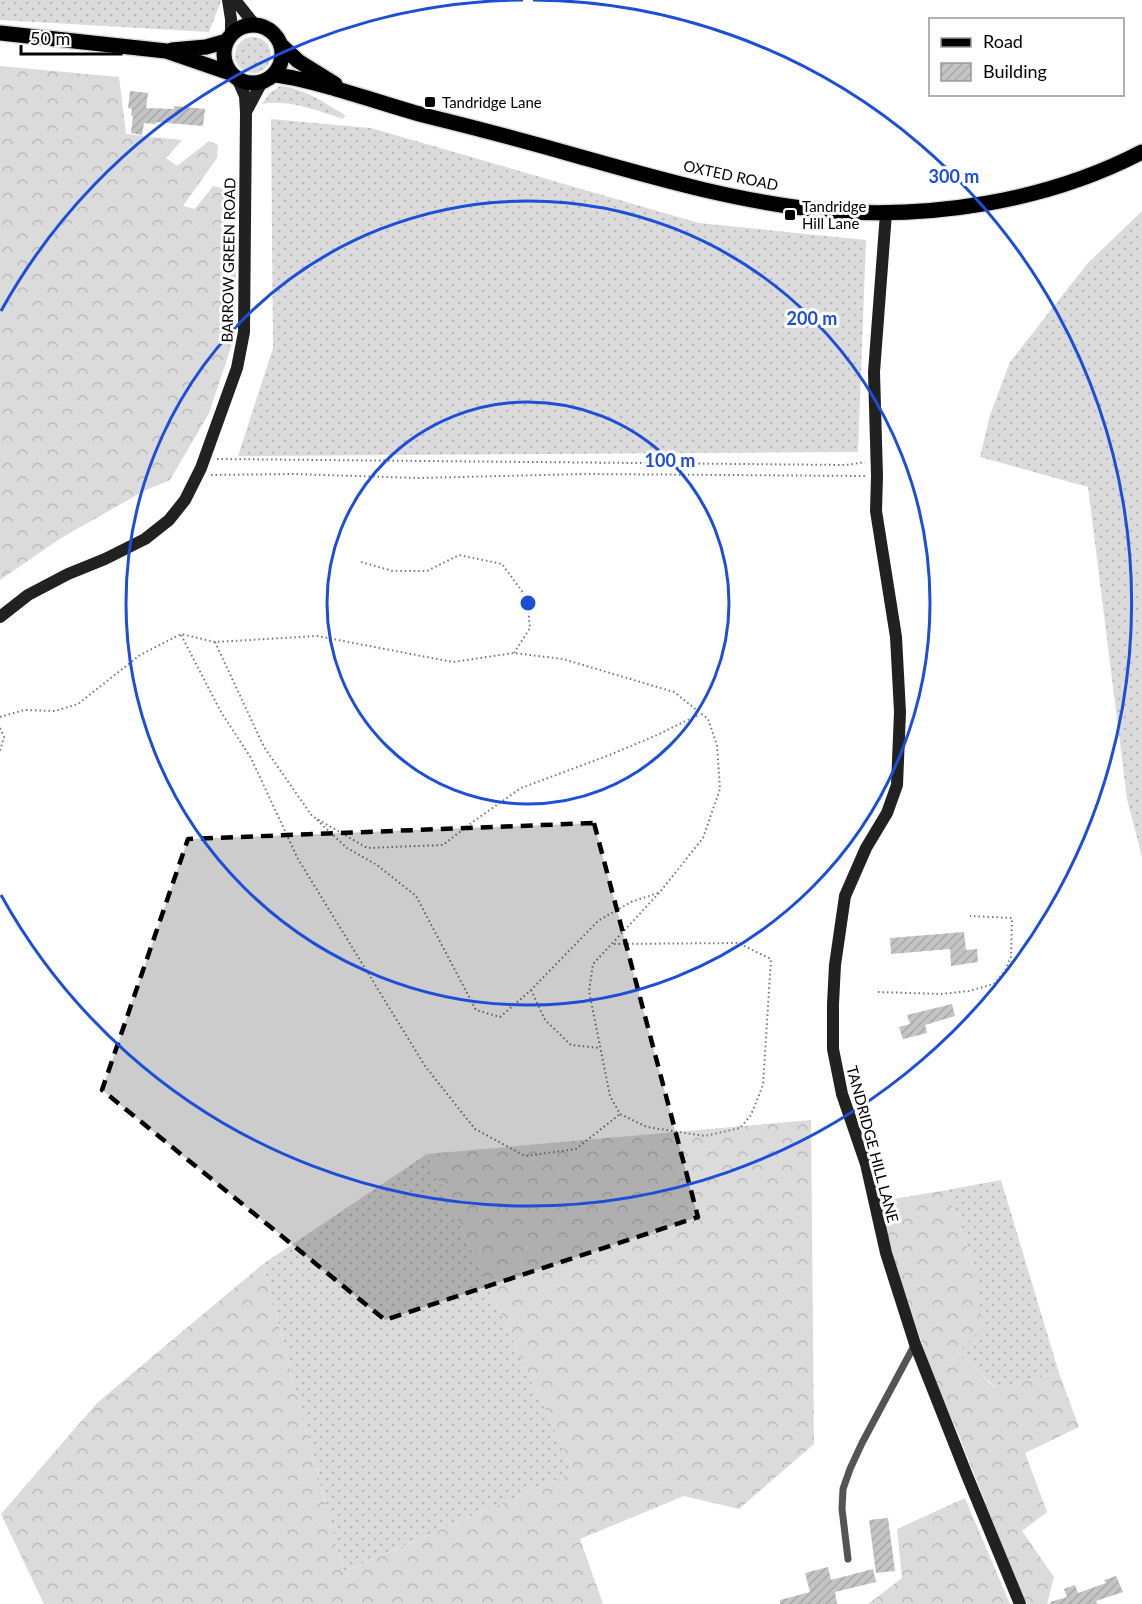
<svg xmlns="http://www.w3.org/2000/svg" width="1142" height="1604" font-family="Lato,sans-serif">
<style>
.grass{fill:url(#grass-dots)}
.forest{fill:url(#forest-crowns)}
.building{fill:url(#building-hatch)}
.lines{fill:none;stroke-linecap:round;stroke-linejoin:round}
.primary-casing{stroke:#dbdbdb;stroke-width:18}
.path{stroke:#767676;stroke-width:2;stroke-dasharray:1.5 3;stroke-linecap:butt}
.lane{stroke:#545454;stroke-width:7}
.secondary{stroke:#212121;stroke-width:12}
.primary{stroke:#000;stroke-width:15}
.marked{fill:#000;fill-opacity:0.2;stroke:#000;stroke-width:4.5;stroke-dasharray:12 8;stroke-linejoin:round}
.ring{fill:none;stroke:#1d4ed8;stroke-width:3}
.poi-dot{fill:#000;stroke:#fff;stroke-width:2}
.labels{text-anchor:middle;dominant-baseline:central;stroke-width:6;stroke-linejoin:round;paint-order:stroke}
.poi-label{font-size:15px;fill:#000;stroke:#fff;text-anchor:start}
.street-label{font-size:15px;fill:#000;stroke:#fff}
.centre{fill:#1d4ed8;stroke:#fff;stroke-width:3}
.ring-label{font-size:18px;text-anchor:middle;font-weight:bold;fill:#1d4ed8;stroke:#fff;stroke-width:6;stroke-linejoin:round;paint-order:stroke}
</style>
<defs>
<pattern id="grass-dots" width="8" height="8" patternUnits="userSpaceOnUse" patternTransform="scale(1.5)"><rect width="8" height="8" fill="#dbdbdb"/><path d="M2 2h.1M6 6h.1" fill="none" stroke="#bababa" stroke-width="1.8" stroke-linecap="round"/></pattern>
<pattern id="forest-crowns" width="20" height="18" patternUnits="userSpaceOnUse" patternTransform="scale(1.5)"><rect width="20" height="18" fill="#dbdbdb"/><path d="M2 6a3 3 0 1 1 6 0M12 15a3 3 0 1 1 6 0" fill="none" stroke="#bababa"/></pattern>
<pattern id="building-hatch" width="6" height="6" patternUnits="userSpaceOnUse" patternTransform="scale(1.5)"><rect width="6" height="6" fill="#c4c4c4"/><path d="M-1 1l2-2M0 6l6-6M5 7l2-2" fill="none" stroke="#a7a7a7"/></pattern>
</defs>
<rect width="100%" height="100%" fill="#fff"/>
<path class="grass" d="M0,0h221v1l-12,31 -209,-12z
M235 55a18 18 0 1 1 36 0a18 18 0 1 1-36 0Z
M280,86c25,2 44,17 65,29l-2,4c-26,-8 -54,-20 -81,-15l8,-11z
M271,119l100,9 328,95 167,17 -8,212 -620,4 35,-108z
M1142,211v646l-15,-58 -39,-312 -108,-30 10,-42 20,-53 77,-98z
M427,1154l147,318 -231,100 -80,-308z
M1001,1180l58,193 -63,15 -38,-36 17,-81 -28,-81z"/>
<path class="forest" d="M0,66l119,11 7,57 56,6 -16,18 11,8 32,-25 9,4 -1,13 -34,48 12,3 18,-23 23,5v91l-3,59 -24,72 -39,67 -26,11 -83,47 -61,42z
M811,1120l3,324 -75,65 -55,-13 -104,43 23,65h-559l-43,-90 96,-111 166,-139 80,308 231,-100 -147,-318z
M947,1190l28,81 8,57 -25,24 37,36 64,-15 20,54 -54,26 22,59 -25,19 32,46 -7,27h-19l-4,-4 -65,-164 -27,-63 -41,-121 -10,-51z
M965,1498l45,106h-142l34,-26 -5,-49z"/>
<path class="building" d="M130,91l18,2 -2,15 28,1v-3l31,3 -2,17 -47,-4 -1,2 -11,-1 -2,12 -11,-2 2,-17h-2l1,-7 -4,-1z
M964,932l2,18 11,-1 1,13 -27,4 -1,-17 -59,5 -1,-16z
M952,1004l3,12 -30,9 2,8 -24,6 -4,-12 11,-3 -3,-9z
M888,1518l7,53 -19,2 -7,-53z
M828,1567l3,13 42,-11 3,13 -41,10 2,12h-57v-4l30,-8 -5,-19z
M1116,1576l7,16 -27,9 1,3h-46l-1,-2 17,-5 -3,-8 11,-4 3,8 28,-10 -2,-3z"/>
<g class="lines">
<g class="primary-casing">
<path id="primary" d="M224 54a29 29 0 1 1 58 0a29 29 0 1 1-58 0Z
M0,33l166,18 64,22
M282,46l16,15 37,23
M172,50l34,-3 21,-6
M274,75c22,2 41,8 62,14 29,8 58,18 87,26 53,13 106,27 158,42 78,22 158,45 239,53 108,10 226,-8 322,-58"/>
</g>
<path class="path" d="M217,459l629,6 19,-3
M211,475l83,-1 124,4 166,-4 281,2
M361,562l32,9h34l32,-16 43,9 25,34 3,30 -16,25
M181,635l40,77 30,46 47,101 127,207 50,63 50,27 51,-7 44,-35
M215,642l49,105 48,69 55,32 76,-3 31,-24 47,-33 86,-32 50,-21 43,-21
M0,717l24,-7 31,1 23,-7 62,-49 41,-21 34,8 102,-6 136,26 61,-9 49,6 111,33 34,27 9,26 3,44 -17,49 -43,54 -67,72 -4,27 21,105 10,18 27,13 58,9 35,-8 11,-13 12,-30 8,-126 -33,-16 -126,1
M0,728l4,9 -4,14
M317,820l30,28 30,17 39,31 60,114 24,7 31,-27 67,-69 33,-19 27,-9
M531,990l14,30 26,25 29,3
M878,992l63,2 28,-3 25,-7 11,-13 6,-14 1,-39 -42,-2"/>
<path class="lane" d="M848,1559l-6,-50 1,-20 7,-20 12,-26 53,-99"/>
<path class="secondary" d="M228,0l3,19v17
M235,0l20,25
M246,112l16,-30
M886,213l-12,159 3,104 -1,35 20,126 4,75 -3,73 -10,28 -21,35 -21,48 -10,69 -2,39v45l9,45 24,70 20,89 29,91 51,129 54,131
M0,617l28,-22 40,-21 37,-15 40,-20 24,-19 16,-20 16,-32 36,-100 7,-36 2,-219 -1,-17 -7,-16"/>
<use href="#primary" class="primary"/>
</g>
<path class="marked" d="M594,823l104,394 -313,103 -283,-230 86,-251z"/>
<g class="ring">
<circle cx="528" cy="603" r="201"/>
<circle cx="528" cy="603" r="402"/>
<path d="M1 311A603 603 0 0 1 523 0M533 0A603 603 0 1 1 1 895"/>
</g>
<g class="poi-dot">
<rect x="424" y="96" width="12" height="12" rx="3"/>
<rect x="784" y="209" width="12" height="12" rx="3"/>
</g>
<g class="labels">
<g class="poi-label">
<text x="442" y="102">Tandridge Lane</text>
<text x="802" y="206">Tandridge<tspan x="802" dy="17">Hill Lane</tspan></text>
</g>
<g class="street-label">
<text transform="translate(731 175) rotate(12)">OXTED ROAD</text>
<text transform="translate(228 260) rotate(-89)">BARROW GREEN ROAD</text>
<text transform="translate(873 1144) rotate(75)">TANDRIDGE HILL LANE</text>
</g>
</g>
<circle cx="528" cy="603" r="9" class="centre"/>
<g class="ring-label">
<text x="954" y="183">300 m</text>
<text x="812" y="325">200 m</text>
<text x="670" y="467">100 m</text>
</g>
<rect x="929" y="18" width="195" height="78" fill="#ffffff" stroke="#999999" stroke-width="1.5"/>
<rect x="941" y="38" width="30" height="9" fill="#000000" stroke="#999999" stroke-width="1.5"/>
<text x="983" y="48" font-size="18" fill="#000000">Road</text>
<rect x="941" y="63" width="30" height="18" fill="url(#building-hatch)" stroke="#999999" stroke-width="1.5"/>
<text x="983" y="78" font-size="18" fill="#000000">Building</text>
<path d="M21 45v9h100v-9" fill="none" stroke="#000000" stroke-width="3"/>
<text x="30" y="45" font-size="18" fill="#000000" stroke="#ffffff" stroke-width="4.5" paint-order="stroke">50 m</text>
</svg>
